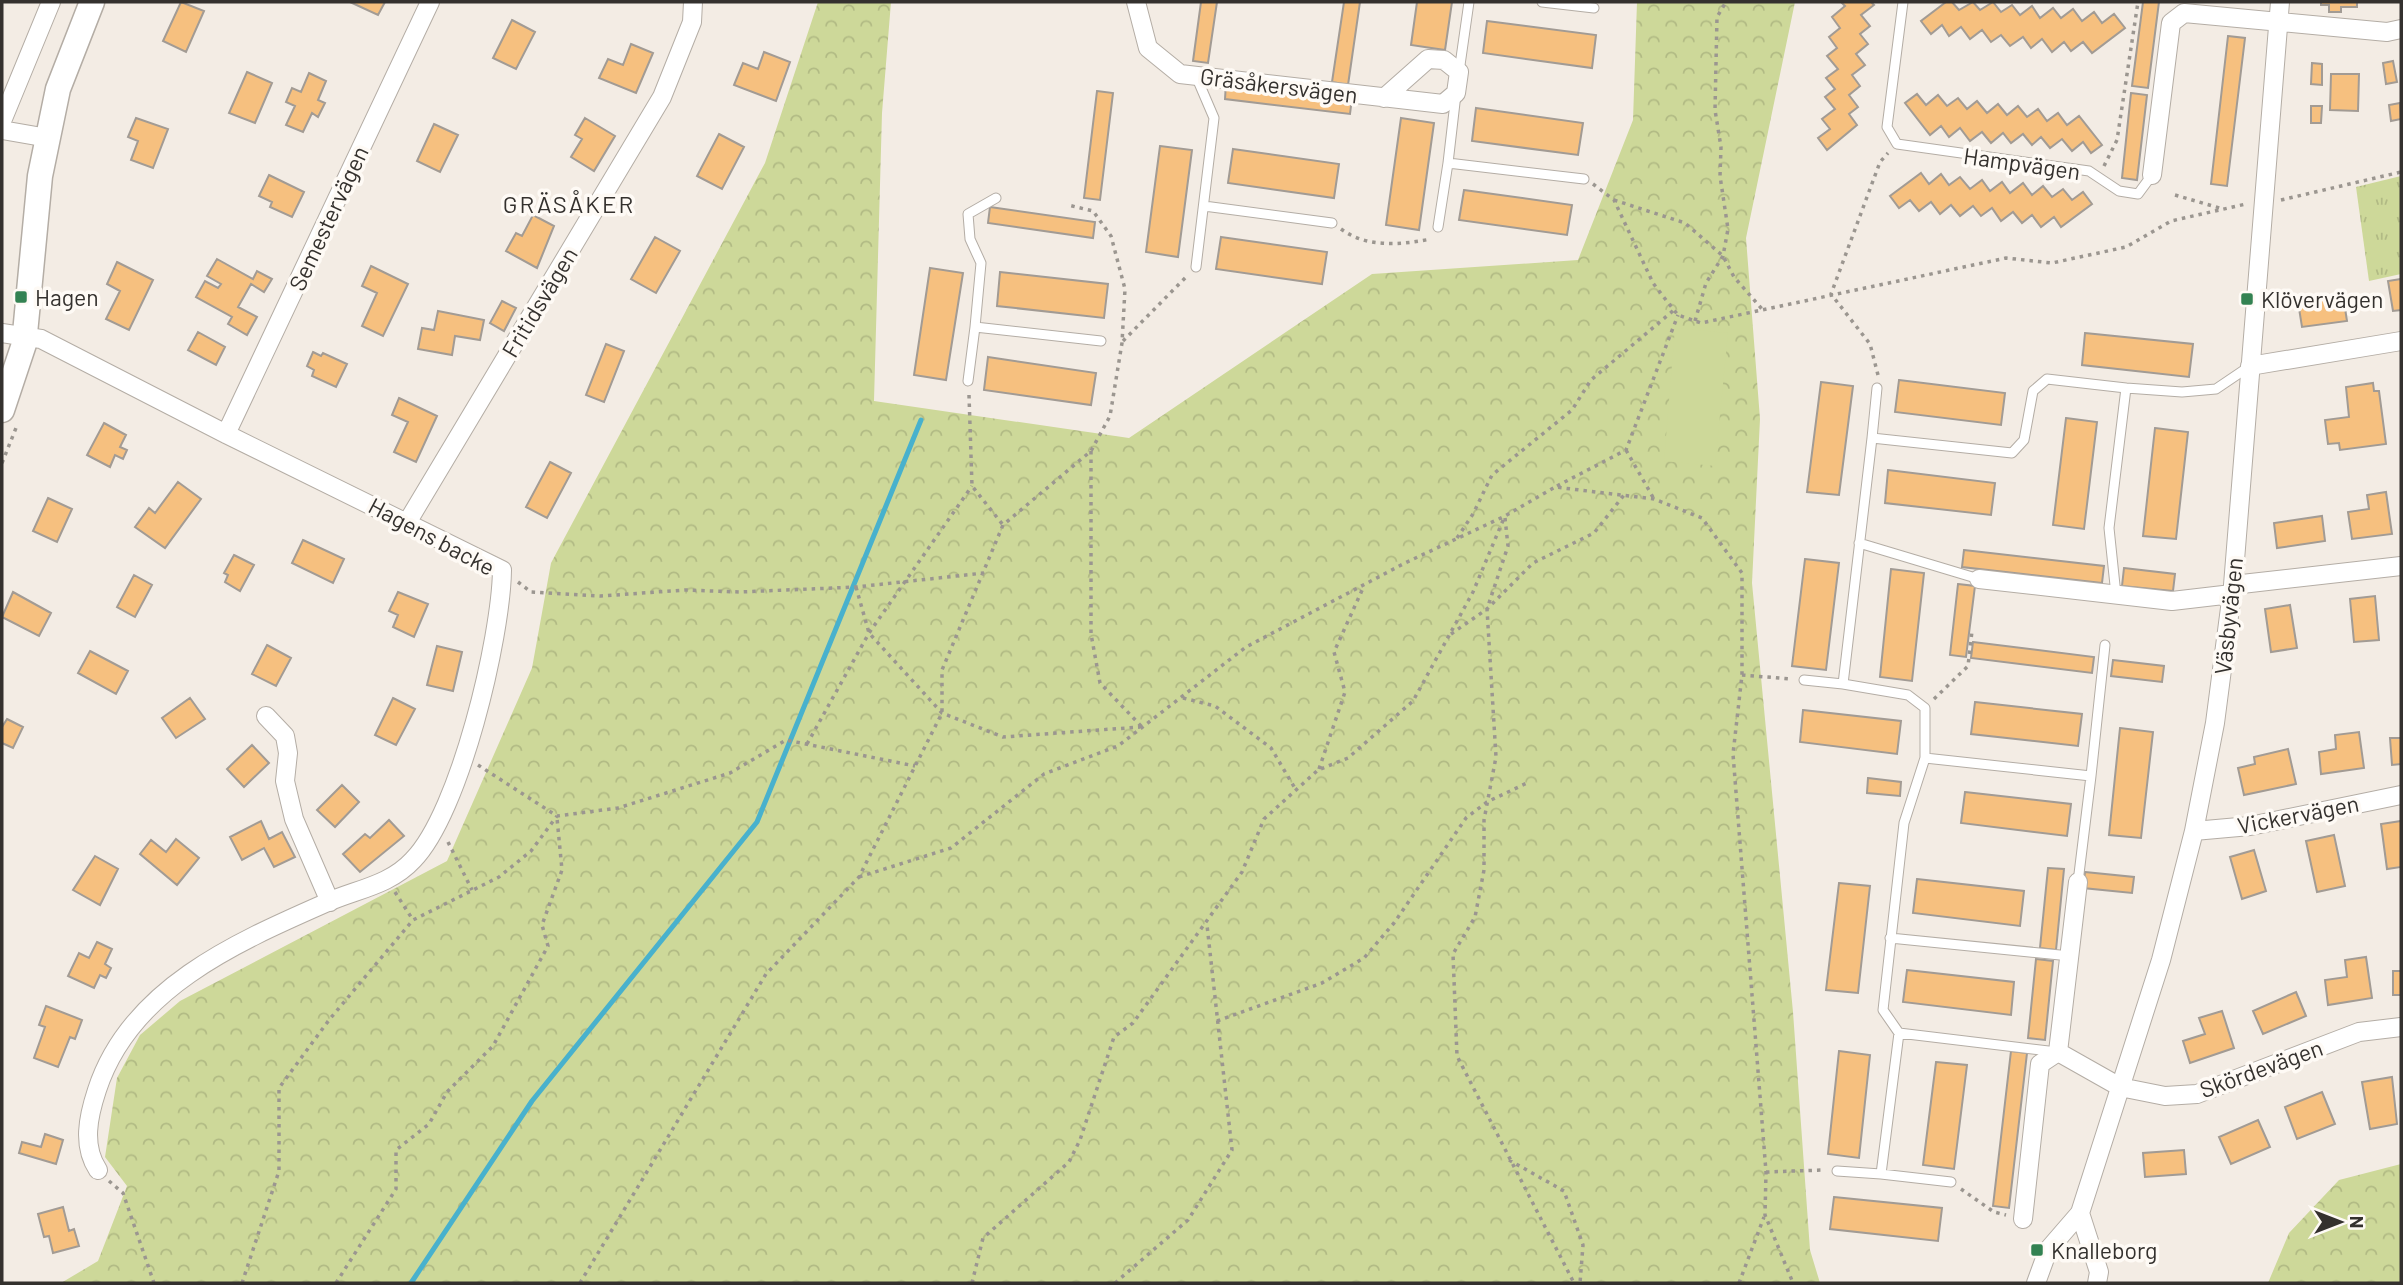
<svg xmlns="http://www.w3.org/2000/svg" width="2403" height="1285" font-family="Barlow,sans-serif">
<style>
.grass{fill:url(#grass-tufts)}
.forest{fill:url(#forest-crowns)}
.pitch{fill:#cdd899}
.lines{fill:none;stroke-linecap:round;stroke-linejoin:round}
.stream{stroke:#48b1cd;stroke-width:5}
.building{fill:#f6c07f;stroke:#a29b94;stroke-width:2}
.lane-casing{stroke:#b4ada5;stroke-width:11}
.street-casing{stroke:#b4ada5;stroke-width:20}
.secondary-casing{stroke:#b4ada5;stroke-width:27}
.path{stroke:#9b9690;stroke-width:3.5;stroke-dasharray:3.5 5;stroke-linecap:butt}
.lane{stroke:#fff;stroke-width:9}
.street{stroke:#fff;stroke-width:18}
.secondary{stroke:#fff;stroke-width:24}
.poi-dot{fill:#338252;stroke:#fefaf5;stroke-width:2.5}
.labels{text-anchor:middle;dominant-baseline:central;stroke-width:7;stroke-linejoin:round;paint-order:stroke}
.street-label{font-size:23px;fill:#34312e;stroke:#fefaf5}
.poi-label{font-size:23px;fill:#34312e;stroke:#fefaf5;text-anchor:start}
.neighbourhood-label{font-size:24px;letter-spacing:2px;fill:#34312e;stroke:#fefaf5}
</style>
<defs>
<pattern id="grass-tufts" width="24" height="20" patternUnits="userSpaceOnUse" patternTransform="scale(1.75)"><rect width="24" height="20" fill="#cdd899"/><path d="M3 7l-1-3M5 7V3M7 7l1-3M15 17l-1-3M17 17v-4M19 17l1-3" fill="none" stroke="#b1ba84"/></pattern>
<pattern id="forest-crowns" width="20" height="18" patternUnits="userSpaceOnUse" patternTransform="scale(1.75)"><rect width="20" height="18" fill="#cdd899"/><path d="M2 6a3 3 0 1 1 6 0M12 15a3 3 0 1 1 6 0" fill="none" stroke="#b1ba84"/></pattern>
</defs>
<rect width="100%" height="100%" fill="#f3ece4"/>
<path class="grass" d="M2401,176v98l-32,7 -13,-94z"/>
<path class="forest" d="M818,2h73l-9,111 -8,288 255,37 243,-164 206,-14 55,-140 4,-118h158l-49,236 14,181 -8,164 41,429 17,238 10,33h-1759l37,-22 29,-75 -22,-29 12,-79 23,-43 40,-34 267,-140 85,-193 19,-105 214,-400z
M2401,1164v119h-133l21,-50 50,-53z"/>
<path class="pitch" d="M1675,328l53,5 -13,133 -51,-5z"/>
<g class="lines">
<path class="stream" d="M411,1283l121,-182 225,-279 164,-402"/>
</g>
<path class="building" d="M181,2l23,9 -18,41 -23,-11z
M350,2h35l-7,13z
M1201,2h16l-9,61 -15,-2z
M1344,2h16l-12,83 -16,-3z
M1417,2h35l-7,48 -34,-5z
M1841,2h30l3,3 -13,10 9,11 -10,8 8,10 -12,10 9,11 -13,10 8,11 -11,9 9,12 -9,7 8,11 -30,25 -9,-12 12,-9 -8,-10 13,-10 -10,-12 10,-8 -9,-11 12,-9 -11,-13 10,-8 -8,-11 11,-9 -8,-11 13,-11z
M1946,2h6l7,8 14,-8 7,8 13,-8 8,10 11,-7 8,10 12,-9 8,12 13,-10 8,10 12,-9 9,12 12,-9 8,11 12,-9 11,14 -33,25 -9,-11 -12,9 -7,-9 -12,10 -10,-13 -11,9 -8,-11 -13,9 -9,-11 -10,7 -9,-12 -12,9 -9,-12 -12,9 -7,-11 -11,9 -10,-13z
M2143,2h16l-11,86 -16,-2z
M2321,2h36v5h-16v5h-12v-7h-8z
M512,20l23,12 -19,37 -23,-11z
M1487,21l109,14 -4,33 -109,-15z
M2228,36l17,2 -18,148 -16,-2z
M631,44l22,9 -17,40 -37,-15 9,-19 15,6z
M764,52l26,10 -14,39 -42,-16 9,-22 15,6z
M2393,61l4,21 -11,2 -3,-21z
M2312,63l10,1v21l-11,-1z
M247,72l25,11 -17,40 -26,-10z
M309,73l17,8 -8,19 7,3 -7,14 -6,-4 -9,19 -17,-7 9,-19 -9,-4 6,-14 9,4z
M2331,74h28l-1,37 -28,-1z
M1226,83l126,15 -2,16 -125,-15z
M1097,91l16,2 -13,107 -16,-2z
M2131,93l16,2 -10,85 -15,-2z
M1917,94l9,11 12,-10 9,11 11,-8 9,11 10,-8 10,12 11,-9 9,11 11,-9 9,11 11,-8 9,12 11,-8 9,12 12,-9 23,29 -11,8 -8,-11 -11,9 -10,-12 -12,9 -9,-11 -9,8 -9,-11 -12,9 -8,-10 -12,10 -9,-11 -12,9 -10,-13 -11,9 -8,-11 -11,9 -25,-32z
M2400,103l1,16 -10,2 -2,-16z
M2311,106h11l-1,17h-10z
M1476,108l107,15 -5,32 -106,-14z
M136,118l32,11 -15,39 -22,-8 7,-19 -10,-4z
M585,118l30,18 -21,35 -23,-14 11,-18 -7,-4z
M1401,118l33,5 -15,107 -33,-5z
M434,124l24,11 -18,37 -23,-11z
M719,134l25,13 -22,42 -25,-13z
M1160,146l32,4 -14,107 -32,-5z
M1233,149l106,15 -5,34 -106,-15z
M1921,173l8,11 12,-10 8,11 11,-8 10,12 12,-9 8,11 12,-9 8,11 13,-10 9,12 11,-9 9,11 11,-8 9,11 11,-8 9,12 -31,23 -7,-10 -13,10 -9,-12 -10,8 -9,-11 -12,9 -9,-13 -11,8 -8,-10 -13,10 -9,-11 -11,9 -9,-12 -12,9 -9,-11 -11,8 -9,-12z
M269,175l35,17 -12,25 -22,-10 2,-5 -13,-6z
M1464,190l108,15 -5,30 -108,-15z
M990,207l105,15 -2,16 -105,-15z
M533,215l21,11 -17,42 -31,-17 10,-18 6,3z
M655,237l25,14 -24,42 -25,-14z
M1221,237l106,15 -5,32 -106,-15z
M217,259l36,20 4,-8 15,8 -8,13 -13,-8 -13,23 19,10 -10,18 -19,-11 4,-7 -36,-20 9,-16 13,7 3,-4 -14,-8z
M117,262l36,18 -24,50 -23,-11 14,-28 -13,-7z
M371,266l37,18 -25,52 -21,-10 15,-33 -15,-7z
M930,268l33,5 -17,107 -32,-5z
M1000,272l108,12 -4,34 -107,-12z
M2401,279v31l-8,1 -5,-30z
M2343,296l4,25 -45,6 -4,-25z
M502,301l14,7 -12,23 -14,-8z
M438,311l46,9 -4,20 -25,-4 -3,19 -34,-6 4,-21 12,2z
M198,332l27,15 -9,18 -28,-15z
M2085,333l108,11 -4,33 -107,-12z
M606,344l18,7 -20,51 -18,-7z
M313,352l8,4 2,-3 24,11 -11,23 -24,-11 2,-6 -7,-4z
M988,357l108,16 -5,32 -107,-15z
M1899,380l106,13 -4,32 -106,-13z
M1821,382l32,4 -14,109 -32,-3z
M2373,383l1,8h5l7,53 -46,6 -1,-7 -11,1 -3,-24 24,-3 -3,-30z
M399,398l38,18 -21,46 -22,-10 14,-30 -16,-7z
M2066,418l31,4 -13,107 -31,-4z
M104,423l22,12 -6,12 7,3 -4,9 -8,-4 -5,12 -23,-12z
M2155,428l33,4 -12,107 -33,-3z
M550,462l21,11 -24,45 -21,-11z
M1888,470l107,13 -4,32 -106,-12z
M178,482l23,17 -36,49 -30,-21 14,-19 6,5z
M2386,492l6,42 -40,5 -4,-27 21,-3 -2,-14z
M48,498l24,11 -15,33 -24,-11z
M2322,516l3,25 -48,7 -3,-25z
M303,540l41,19 -11,24 -41,-20z
M1964,550l140,16 -2,17 -140,-16z
M234,555l20,10 -14,26 -15,-9 3,-7 -4,-2z
M1805,559l34,4 -13,107 -34,-4z
M2124,568l51,6 -2,17 -51,-5z
M1891,569l33,4 -12,108 -32,-4z
M134,575l18,10 -17,32 -18,-10z
M1958,584l17,2 -9,71 -16,-2z
M13,592l38,21 -12,23 -37,-19z
M398,592l30,12 -14,33 -21,-10 5,-12 -9,-4z
M2375,596l4,44 -25,2 -4,-43z
M2290,605l7,43 -26,4 -6,-43z
M1973,642l121,15 -2,16 -121,-15z
M267,645l24,13 -15,28 -24,-12z
M437,646l25,6 -9,39 -26,-6z
M90,651l38,20 -12,23 -38,-21z
M2113,660l51,6 -2,16 -51,-6z
M190,698l15,21 -29,19 -14,-20z
M393,698l22,11 -19,36 -21,-10z
M1975,702l107,12 -4,32 -107,-12z
M1803,710l98,11 -4,33 -97,-12z
M7,719l16,8 -10,21 -11,-5v-16z
M2120,728l33,4 -12,106 -32,-3z
M2359,732l5,36 -43,6 -2,-22 17,-3 -1,-14z
M2390,738h11v26l-9,1z
M252,745l17,18 -25,24 -17,-18z
M2288,749l8,35 -52,11 -6,-27 17,-4 -1,-7z
M1868,778l33,4 -1,14 -33,-3z
M342,785l17,17 -24,25 -18,-17z
M1965,792l106,12 -4,32 -106,-13z
M389,820l15,16 -44,36 -17,-18 22,-20 5,4z
M261,821l8,18 13,-7 13,25 -21,10 -10,-19 -22,12 -12,-23z
M2401,821v46l-14,2 -6,-45z
M2334,835l11,51 -28,6 -11,-51z
M176,839l23,19 -22,27 -37,-31 11,-14 15,12z
M2254,850l12,41 -24,8 -12,-42z
M95,856l23,13 -18,36 -27,-15z
M2048,868l16,1 -8,81 -16,-2z
M2085,872l49,5 -2,16 -49,-5z
M1917,879l107,12 -4,35 -107,-13z
M1839,883l31,3 -12,107 -32,-3z
M97,942l15,7 -7,15 6,4 -5,10 -6,-3 -6,13 -26,-12 11,-23 10,5z
M2366,957l6,41 -44,7 -3,-25 22,-3 -2,-17z
M2036,959l17,2 -8,79 -17,-2z
M1907,970l107,12 -3,33 -108,-13z
M2393,971h8v24h-8z
M2296,992l10,24 -43,18 -10,-23z
M46,1006l36,14 -7,19 -5,-2 -12,30 -24,-9 11,-31 -6,-2z
M2222,1011l12,37 -44,15 -7,-22 22,-7 -6,-16z
M1839,1051l31,4 -11,103 -31,-4z
M2011,1051l16,2 -18,155 -16,-2z
M1936,1062l31,3 -13,104 -31,-4z
M2392,1077l5,47 -27,5 -8,-47z
M2322,1092l13,32 -38,15 -12,-32z
M2258,1120l12,27 -39,17 -12,-27z
M45,1134l18,6 -7,24 -37,-11 3,-11 19,5z
M2184,1150l2,24 -41,3 -2,-24z
M1834,1197l108,11 -4,33 -108,-12z
M63,1207l6,24 5,-2 5,17 -26,7 -4,-17 -5,1 -6,-23z"/>
<g class="lines">
<g class="lane-casing">
<path id="lane" d="M1542,2l52,6
M1903,2l-16,125 10,17 192,27 30,20 19,3 14,-19
M1459,72l10,-70
M1456,94l-8,69 136,16
M996,198l-28,16 2,25 11,24 -6,64 126,14
M1204,206l128,17
M1438,227l10,-64
M1196,267l18,-149 -18,-42
M968,381l7,-54
M2126,388l56,4 34,-3 34,-23
M1872,438l5,-50
M1859,543l120,36
M1804,680l39,4
M1925,758l166,18 -13,106
M2091,776l14,-131
M1890,938l180,18
M1899,1033l-16,-23 21,-187 21,-65v-50l-17,-13 -65,-11 29,-246 140,15 12,-13 9,-49 14,-12 79,9 -17,140 7,67
M1837,1171l44,3
M1951,1182l-70,-8 18,-141 158,19"/>
</g>
<g class="street-casing">
<path id="street" d="M1136,2l12,46 32,26 263,30 13,-11 3,-21 -15,-12 -16,-1 -44,39
M2,121l49,-119
M2,130l46,8
M2152,175l19,-152 13,-10 203,19 14,-3
M2,333l39,6 185,95 276,136c-1,68 -42,242 -89,290 -23,25 -55,29 -85,42 -91,40 -198,86 -231,188 -9,27 -15,56 1,80
M2250,366l151,-25
M226,434l204,-432
M408,521l254,-424 30,-75 1,-20
M1979,579l193,22 60,-7
M2233,585l168,-19
M266,716l19,20 3,17 -3,28 9,38 36,83
M2194,831l56,-5 151,-31
M2078,882l-20,170 62,35 45,9 32,-2 162,-62 42,-5
M2080,1213l19,59 -2,11
M2023,1219l17,-155 18,-12
M2036,1283l12,-33 32,-37 81,-253 33,-129 21,-108 18,-138 47,-583"/>
</g>
<g class="secondary-casing">
<path id="secondary" d="M2,410l22,-66 16,-168 18,-87 34,-87"/>
</g>
<path class="path" d="M2104,166l13,-26 21,-138
M1593,184l21,16 39,83 13,17 12,15 23,8 305,-65 46,5 74,-16 45,-26 75,-17
M2175,195l48,14
M1614,200l71,23 38,33 11,21 28,32
M2281,200l120,-28
M1341,229c26,19 59,16 90,10
M1695,321l11,-38 17,-27 5,-27 -8,-53 1,-29 -6,-37 2,-93 9,-15
M1123,341l63,-64
M1878,375l-8,-31 -39,-50 49,-132 8,-9
M969,395l3,91 31,39
M1626,450l28,49
M1091,451v183l9,49 42,44
M2,463l14,-35
M1557,486l69,-36 52,-135
M1505,518l3,28 -21,63 9,148 -12,63v50l-9,47 -22,37 4,102 117,227
M1457,538l16,-24 19,-39 80,-65 19,-30 83,-70
M518,582l13,10 70,4 84,-6 55,2 116,-5 128,-14
M856,587l13,46 73,80 61,24 137,-10
M1451,634l36,-25 46,-46 61,-30 30,-38
M1742,675l49,4
M1183,698l32,8 56,42 25,42
M1934,699l34,-33 4,-35
M807,744l62,-111 103,-147
M478,765l79,51 61,-8 112,-35 56,-33 129,26
M1319,769l26,-77 -11,-40 30,-66
M448,842l24,48
M859,877l92,-29 93,-74 74,-28 128,-99 159,-84 100,-47 50,-29 99,12 48,19 40,55v102l-9,79 33,418 -1,43 28,68
M395,892l18,28
M1217,1021l105,-38 42,-25 30,-35 72,-105 21,-16 42,-20
M1509,1160l55,31 19,54 -3,38
M1766,1172l58,-2
M109,1181l14,12 31,90
M1961,1189l33,23 12,3
M242,1283l37,-112v-83l50,-68 84,-100 86,-43 32,-26 26,-35
M336,1283l60,-94v-39l33,-26 18,-32 46,-46 55,-100 -6,-21 20,-55 -5,-52
M580,1283l186,-309 93,-97 83,-164v-43l61,-145 88,-74 19,-35 12,-73 3,-54 -14,-53 -18,-25 -25,-6
M972,1283l11,-45 86,-76 11,-22 34,-103 19,-14 109,-151 22,-53 54,-49 30,-12 65,-57 60,-109 31,-74
M1115,1283l73,-63 44,-70 -25,-225
M1739,1283l25,-66"/>
<use href="#lane" class="lane"/>
<use href="#street" class="street"/>
<use href="#secondary" class="secondary"/>
</g>
<g class="poi-dot">
<rect x="14" y="290" width="14" height="14" rx="3.5"/>
<rect x="2240" y="292" width="14" height="14" rx="3.5"/>
<rect x="2030" y="1243" width="14" height="14" rx="3.5"/>
</g>
<g class="labels">
<g class="street-label">
<text transform="translate(1279 85) rotate(7)">Gräsåkersvägen</text>
<text transform="translate(2022 163) rotate(8)">Hampvägen</text>
<text transform="translate(328 218) rotate(-65)">Semestervägen</text>
<text transform="translate(539 302) rotate(-59)">Fritidsvägen</text>
<text transform="translate(432 536) rotate(28)">Hagens backe</text>
<text transform="translate(2228 616) rotate(-84)">Väsbyvägen</text>
<text transform="translate(2298 814) rotate(-11)">Vickervägen</text>
<text transform="translate(2261 1068) rotate(-20)">Skördevägen</text>
</g>
<g class="poi-label">
<text x="35" y="297">Hagen</text>
<text x="2261" y="299">Klövervägen</text>
<text x="2051" y="1250">Knalleborg</text>
</g>
<g class="neighbourhood-label">
<text x="569" y="203">GRÄSÅKER</text>
</g>
</g>
<rect width="2403" height="1285" fill="none" stroke="#34312e" stroke-width="7"/>
<g transform="translate(2340 1222) rotate(90)" stroke="#fefaf5" stroke-width="5" paint-order="stroke">
<path d="M0-5L12 26L0 18L-12 26Z" fill="#34312e"/>
<text y="-10" font-size="19" font-weight="bold" text-anchor="middle" fill="#34312e">N</text>
</g>
</svg>
